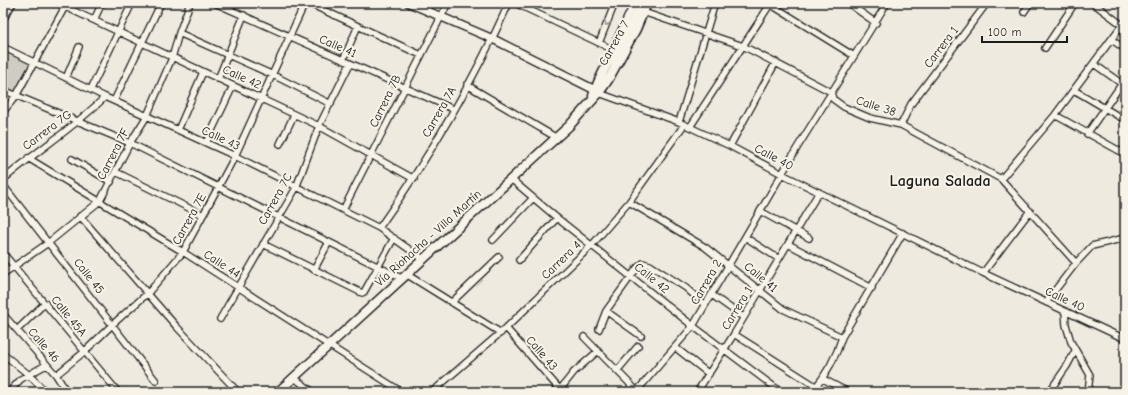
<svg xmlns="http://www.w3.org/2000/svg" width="1128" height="395" font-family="'Comic Neue',sans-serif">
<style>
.green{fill:#cfccc3;stroke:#767470}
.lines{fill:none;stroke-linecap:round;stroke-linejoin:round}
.minor-casing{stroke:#1c1c1c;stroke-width:8}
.tertiary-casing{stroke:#1c1c1c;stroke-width:10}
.secondary-casing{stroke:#1c1c1c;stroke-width:11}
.minor{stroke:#f7f3e8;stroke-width:5.5}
.tertiary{stroke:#f7f3e8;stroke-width:7}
.secondary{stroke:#f7f3e8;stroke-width:8}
.oneway{stroke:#94928c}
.labels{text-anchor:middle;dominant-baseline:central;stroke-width:4;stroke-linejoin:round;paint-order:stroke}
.street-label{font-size:12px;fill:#1c1c1c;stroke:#f7f3e8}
.district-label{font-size:16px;font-weight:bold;fill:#1c1c1c;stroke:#f7f3e8}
</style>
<rect width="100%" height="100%" fill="#eeeae0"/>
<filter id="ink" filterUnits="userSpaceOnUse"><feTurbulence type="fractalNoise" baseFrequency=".025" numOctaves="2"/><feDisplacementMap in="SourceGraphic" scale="8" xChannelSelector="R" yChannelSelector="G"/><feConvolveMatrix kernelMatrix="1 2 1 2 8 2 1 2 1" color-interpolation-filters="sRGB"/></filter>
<g filter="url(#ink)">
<path class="green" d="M3,50l29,12 -17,30 -12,-6z"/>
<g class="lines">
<g class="minor-casing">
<path id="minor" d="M57,3l262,123 95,53
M215,3l238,106
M308,3l113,52
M515,3l103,49
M848,3l28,20
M1093,3l32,24
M770,4l84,52
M643,12l100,34 88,46 2,7 11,8 26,11 31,7 100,54 75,84
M1024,12l6,-9
M94,20l8,-17
M179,33l94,42 58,29
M1112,40l13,9
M599,43l16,-40
M3,47l102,50 130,59 144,72 44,31
M1045,48l30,-45
M612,49l22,-46
M343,60l15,-34
M1094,64l31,22
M66,78l13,-31
M218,79l26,-64
M467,85l90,53
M91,89l41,-86
M3,90l127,53 271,135
M1074,90l51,30
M599,93l80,29 51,24 52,28 201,99 142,66
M114,101l47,-98
M3,112l13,-16 51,-93
M1055,115l70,39
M679,122l36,-119
M901,125l10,-21 76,-101
M690,127l81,-124
M178,130l25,-58
M1087,134l38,-55
M206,143l27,-57
M280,144l14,-29
M730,146l46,-84
M28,158l155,94 219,140
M72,159l39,23
M116,172l87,43
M511,179l46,39 136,108 88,66
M1001,179l54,-64 67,-90
M3,180c33,-29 71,-52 102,-83
M3,185l153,196
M629,202l76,45 78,62 59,28
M343,210l105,-207
M760,211l49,27
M80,216l96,110 62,66
M379,228c49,-69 95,-148 130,-225
M745,237l34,22
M493,240l40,-42
M263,244l99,49 2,-1 30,-54
M788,244l84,44
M3,253l115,139
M519,260l38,-42
M314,270l15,-28
M983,273l47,-62
M3,274l45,-31 52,-42 30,-58 17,-27 25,-58 7,-25 11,-30
M406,274l95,59
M712,295l31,22
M452,302l47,-45
M1046,302l30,-39 16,-17 33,-8
M606,311l35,25
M1065,312l1,13 5,17 19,33 -2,17
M3,314l53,61 11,17
M220,319l76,-131 23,-62 31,-62
M506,328l56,64
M599,329l7,-18 31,-43 6,-5 7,2 36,23 19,17
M17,330l28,-27
M734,334l83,53
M584,337l54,55
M676,348l33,26
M3,354l25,20 18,18
M617,371l21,-25
M56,375l28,-23 29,-28 35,-31 35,-41 52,-96 70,-153
M293,377l20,15
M823,379l25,13
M9,392l12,-13 25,-14
M432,392l74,-64 86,-83 37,-43 55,-77
M558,392l16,-20 24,-21
M636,392l57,-66 104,-178 90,-145
M697,392l37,-58 85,-142
M812,392c14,-17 24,-34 30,-55l61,-104
M1049,392l18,-26 8,-15"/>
</g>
<g class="tertiary-casing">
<path id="tertiary" d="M409,3l84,36 106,53
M3,9l4,-6
M3,18l9,-15"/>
</g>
<g class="secondary-casing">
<path id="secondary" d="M593,96c10,-33 35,-59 47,-92
M278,392l291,-266 30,-33 9,-13 28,-51 11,-26"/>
</g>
<use href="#minor" class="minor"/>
<use href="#tertiary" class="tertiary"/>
<use href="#secondary" class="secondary"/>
</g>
<defs><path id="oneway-chevron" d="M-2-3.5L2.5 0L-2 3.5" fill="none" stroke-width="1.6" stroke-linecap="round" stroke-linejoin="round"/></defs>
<use class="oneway" href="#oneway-chevron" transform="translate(607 23) rotate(112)"/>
</g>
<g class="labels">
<g class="street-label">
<text transform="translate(614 43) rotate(-61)">Carrera 7</text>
<text transform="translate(338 46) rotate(24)">Calle 41</text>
<text transform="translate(941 47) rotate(-53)">Carrera 1</text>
<text transform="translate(242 77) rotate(24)">Calle 42</text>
<text transform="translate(385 101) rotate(-64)">Carrera 7B</text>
<text transform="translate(876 106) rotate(18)">Calle 38</text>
<text transform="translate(439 112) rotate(-60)">Carrera 7A</text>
<text transform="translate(47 130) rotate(-37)">Carrera 7G</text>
<text transform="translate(221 138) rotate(25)">Calle 43</text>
<text transform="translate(113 154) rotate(-63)">Carrera 7F</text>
<text transform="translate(774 157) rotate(28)">Calle 40</text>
<text transform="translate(275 199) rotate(-61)">Carrera 7C</text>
<text transform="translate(189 219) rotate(-61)">Carrera 7E</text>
<text transform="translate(428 238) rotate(-42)">Vía Riohacha - Villa Martín</text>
<text transform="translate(561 260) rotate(-44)">Carrera 4</text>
<text transform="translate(222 264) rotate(33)">Calle 44</text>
<text transform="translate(89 276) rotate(52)">Calle 45</text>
<text transform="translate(761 277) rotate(40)">Calle 41</text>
<text transform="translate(652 278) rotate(39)">Calle 42</text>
<text transform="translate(706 282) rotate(-60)">Carrera 2</text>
<text transform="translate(1065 299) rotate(25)">Calle 40</text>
<text transform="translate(737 308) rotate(-59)">Carrera 1</text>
<text transform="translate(69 316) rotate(51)">Calle 45A</text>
<text transform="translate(44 345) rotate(49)">Calle 46</text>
<text transform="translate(542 353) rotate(49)">Calle 43</text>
</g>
<g class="district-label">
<text x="940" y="181">Laguna Salada</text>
</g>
</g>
<rect width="1128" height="395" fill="none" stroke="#f7f3e8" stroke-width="16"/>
<rect x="8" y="8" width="1112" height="379" fill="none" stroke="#1c1c1c" stroke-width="1.5" filter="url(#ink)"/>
<path d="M982 36v6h85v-6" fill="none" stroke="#1c1c1c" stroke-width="2"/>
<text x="988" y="36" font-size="12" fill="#1c1c1c" stroke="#f7f3e8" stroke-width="3" paint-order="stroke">100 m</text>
</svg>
